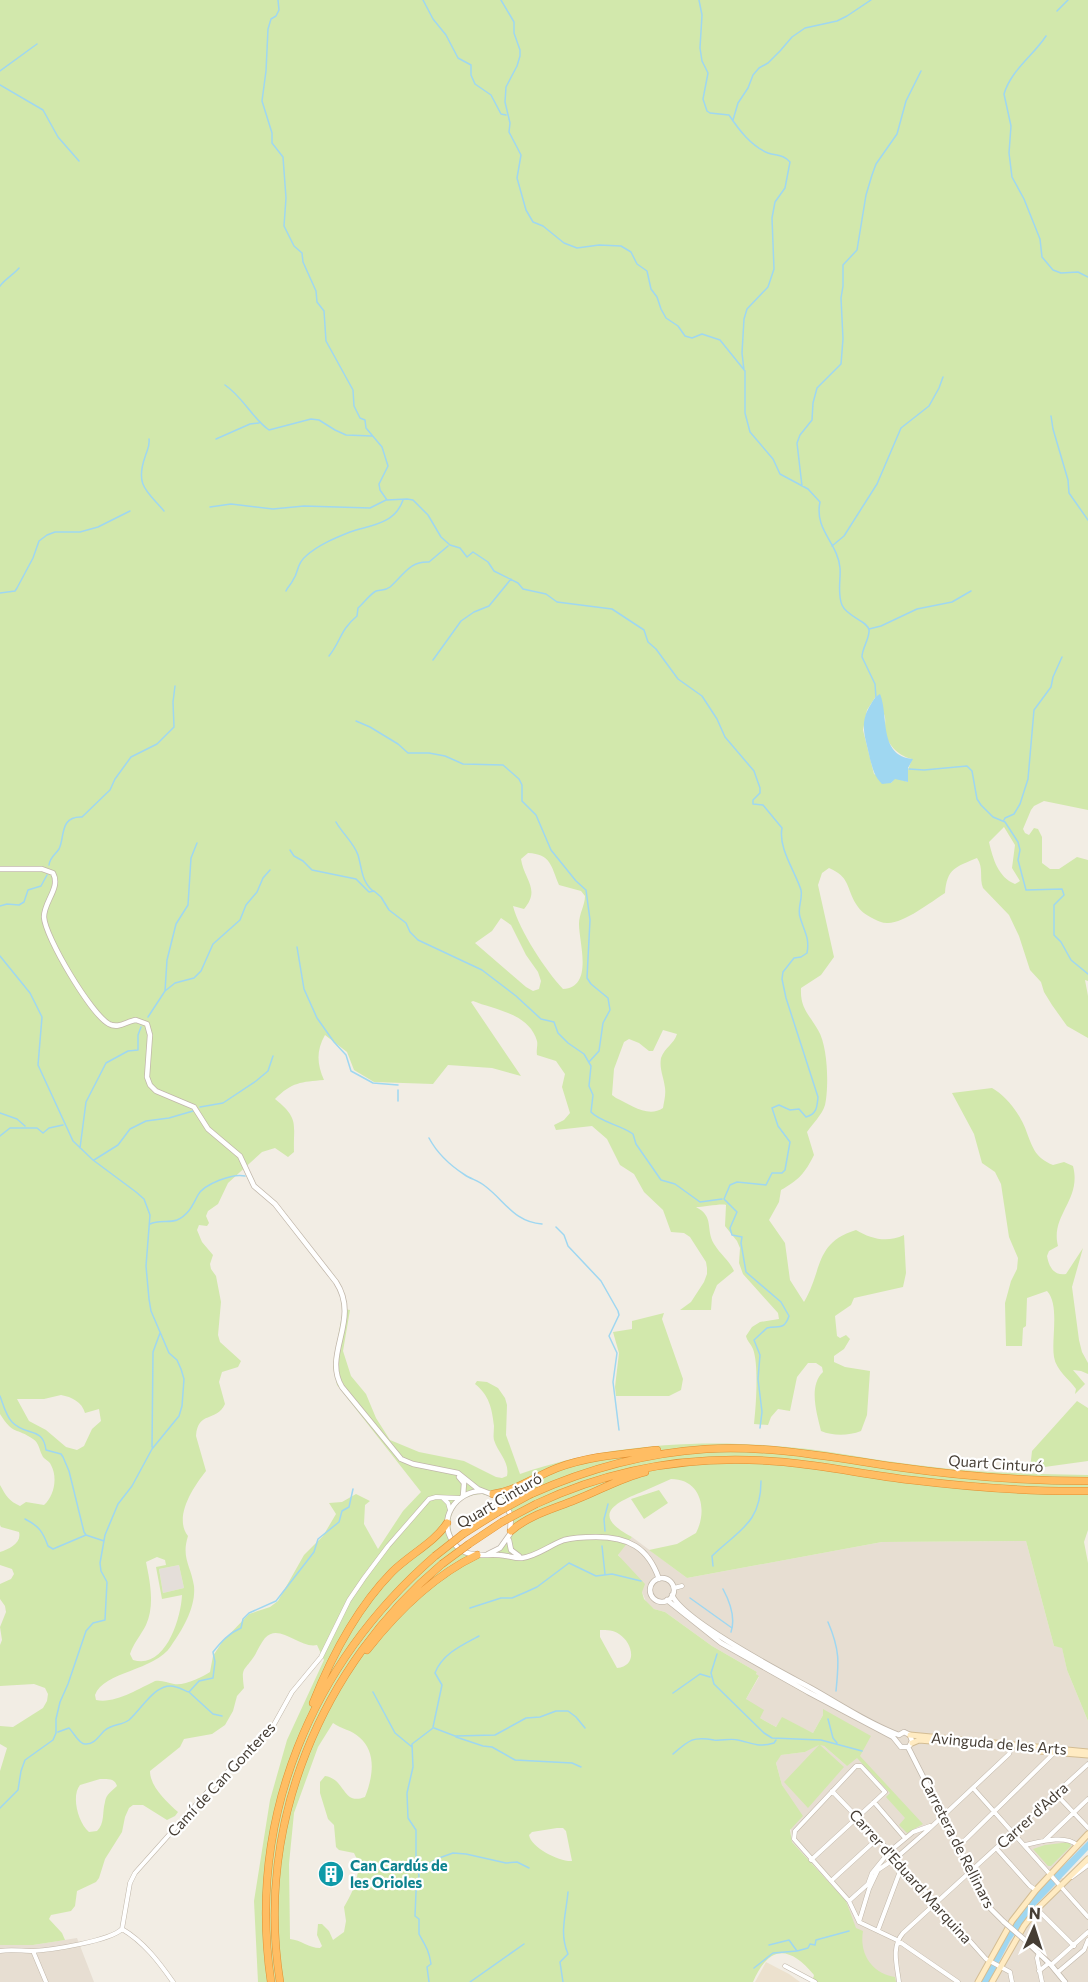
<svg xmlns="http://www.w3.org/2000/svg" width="1088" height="1982" font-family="Commissioner,sans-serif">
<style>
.residential{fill:#e7ded2}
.industrial{fill:#e4ded9}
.education{fill:#ece1ce}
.green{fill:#d2e8ac;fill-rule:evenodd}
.water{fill:#9fd7f1}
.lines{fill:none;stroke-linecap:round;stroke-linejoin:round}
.stream{stroke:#9fd7f1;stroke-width:1.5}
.minor-casing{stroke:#c1b7aa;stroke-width:5}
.tertiary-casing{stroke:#c1b7aa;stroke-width:6}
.secondary-casing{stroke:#d4bd93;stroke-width:7}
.motorway-casing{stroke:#e08f31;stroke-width:8}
.minor{stroke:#fff;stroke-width:4}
.tertiary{stroke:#fff;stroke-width:4.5}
.secondary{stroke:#ffebc2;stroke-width:5}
.motorway{stroke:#ffbd63;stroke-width:7}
.tertiary-bridge-casing{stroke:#c1b7aa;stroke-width:6;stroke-linecap:butt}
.motorway-bridge-casing{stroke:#e08f31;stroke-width:8;stroke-linecap:butt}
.tertiary-bridge{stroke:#fff;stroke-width:4.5}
.motorway-bridge{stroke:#ffbd63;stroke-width:7}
.labels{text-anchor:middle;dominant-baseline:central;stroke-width:4.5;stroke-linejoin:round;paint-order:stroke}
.street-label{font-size:15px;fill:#453d34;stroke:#fff}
.culture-label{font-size:15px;font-weight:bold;fill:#0d838f;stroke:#fff;text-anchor:start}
</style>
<rect width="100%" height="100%" fill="#f2ede4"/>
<path class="residential" d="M632,1537l55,41 195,-36 144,-1 28,105 8,1 5,23 21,51v120l-39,39 -42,54 -26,48h-95l-18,-9 -22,-72 -54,-59 -4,-47 -6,-10 -6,-22 4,-8 25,-3 15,-8 4,2 23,20 -24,-56v5l-10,18 -31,-15 -6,9 -16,-9 -14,-19 13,-22 -3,-3 1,-2 -45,-26 -47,-34 -11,-3 -7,-5 -5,-12 -24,-38z
M1088,1856v126h-99l21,-41 23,-33 27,-30h4z
M77,1938l17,44h-94v-37h33z"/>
<path class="industrial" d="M179,1565l5,23 -21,5 -4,-24z"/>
<path class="education" d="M766,1962l23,12 11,8h-45z"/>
<path class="green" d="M0,0h1088v810l-44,-9 -10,5 -3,4 -8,19 2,4 4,2 5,-7 4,1 4,8v26l8,6h9l18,-12 11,3v121l-3,-1 3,16v42l-21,-12 -15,-21 -8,-13 -3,-10 -11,-12 -11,-34 -10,-21 -26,-27c-4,-10 1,-20 -6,-30 -21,9 -30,10 -32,35 -14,9 -42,31 -58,30 -5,0 -9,-2 -13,-4 -8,-4 -13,-7 -18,-15 -10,-17 -6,-27 -27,-36l-7,5 -4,12 16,72 -13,18 -20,13c-1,21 8,26 17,42 10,16 11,57 7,75 -3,10 -12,18 -18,27l7,23c-9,18 -15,25 -33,35l-2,12 -10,18 16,23 5,37 14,22c19,-32 10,-59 52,-72 15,9 31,13 48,5l2,38 -3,14 -49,11 -3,7 -16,11 2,20 3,2 6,-3 4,4 -6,10 -10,7v6l11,5 25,4 -3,44 -6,16c-13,5 -28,5 -40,0 -4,-17 -13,-45 2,-59l-1,-5 -6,-4h-8l-11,14 -7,34 -12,-2 -7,8 -3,8 -14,-1c2,-18 5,-59 -1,-75 -2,-5 -6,-8 -7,-13l6,-9 8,-5 19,-3 -1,-6 -35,-39 -4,-11 1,-15 -3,-7 -12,-15 1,-21c-3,-2 -23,2 -30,2 19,10 9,22 18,37 6,10 15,16 20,27l-17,14 -5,12 -1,13h-31l11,-8 13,-20 3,-8v-6l-1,-6 -16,-25 -6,-4 -13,-1 -8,-22 -19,-18 -10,-18 -14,-9 -13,-26 -15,-13 -36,4 -2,-5 10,-5 6,-7 -8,-26 3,-13 -9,-13 -19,-6c-1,-5 1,-10 0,-14 -8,-28 -42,-31 -64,-40l-2,1 50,74 -29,-8 -44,-3 -15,19 -59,-2 -20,-12 -7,-18 -22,-17c-9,16 -8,29 -1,45 -23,2 -32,2 -49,19 25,20 18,25 19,53l-6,5 -13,-9 -13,4 -34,31 -10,21 -10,7 -2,5 3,7 -2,3 -8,-1 -2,5 5,12 11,13 -3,9 1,5 5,7 5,26 -3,33 2,7 21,19 -3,6 -16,5 -3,10 6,22c-9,19 -27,6 -29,32l10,35c-12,15 -33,46 -18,65 -7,22 3,30 6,50 2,21 -11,43 -23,60 -16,25 -67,25 -76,49l1,5c19,4 42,-11 59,-19 8,-1 12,2 19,3 10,2 29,-7 36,-12l3,-16 9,-14 27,-28 21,-7 8,-6 26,-46 19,-19 13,-22 -7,-11 13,-1 14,-8 14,7 -5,4 -1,19 14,25 25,-38 18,-19 -84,-107 -4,-19 10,-57 7,1 -7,41 8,25 15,18 10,24 14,22 29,12 45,9 32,16 6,1 5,-2c3,-14 -9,-23 -13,-36 -1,-4 0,-9 0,-14 -2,-18 -5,-31 -19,-42l2,-3 10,1 11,6 7,10 2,7 -1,30 14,39c92,-32 192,-36 288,-25 39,5 78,13 117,17 54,7 108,8 163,9v55l-4,12 4,21v158l-21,-51 -5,-22 -8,-2 -28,-105 -144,1 -195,36 -38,-28 28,-6 19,-11c12,-23 5,-54 -25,-54 -9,4 -18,8 -27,12 -30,12 -54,24 -12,46l-14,18 27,29 -3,8 2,7 10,10 11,3 47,34 45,26 -1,2 3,2 -13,23 18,11 -4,8 16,9 6,-10 31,16 10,-18v-6l48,27 -11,20 63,68 -16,9 -8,-8 6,-7 -19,-21 4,-4 -33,-35 -10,8 -23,-20 -4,-1 24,22 -36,41 -24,-26 35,-37 -14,7 -24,3 -5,8 6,22 21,31 -13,14 2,12 54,59 10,27 7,3c-4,23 9,42 32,46l1,5h-84l2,-7c-25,-30 -45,-30 -61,7h-495l-4,-81 16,-101 17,-60 37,-80 -7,-15c-17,4 -38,-23 -52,-7 -4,5 -7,11 -10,17 -11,17 -14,11 -11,33l-7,8 -4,15 -8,14 -13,9 -28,5 -4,8 -30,24c0,16 17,31 28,41l-3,4 -8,4 -24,-15h-10l-4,3 -4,9 -3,15 -17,27 -6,19 -3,4 -19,9 -2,15 -4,5 -20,4 -2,4 13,14 3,7 -32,5h-33v-174l7,-23 -7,-4v-18l13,1 30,-19 4,-7 1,-7 -3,-6 -11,-4 -34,2v-41l2,-5 -2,-13 6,-15 -1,-6 -5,-7v-15l11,-5 3,-5 -2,-5 -12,-4v-13c9,-3 22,-9 19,-20l-18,-5 -1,-2v-40c6,11 9,16 20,21l6,-4 18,3c10,-9 14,-27 7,-40 -2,-5 -7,-5 -9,-10 -3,-6 -3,-12 -9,-16 -17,-12 -19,-3 -33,-25zM876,696c2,6 6,12 8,18 2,5 1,9 1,14 0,15 13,28 27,31l-4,11v12l-13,-4 -4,5 -17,-9 -11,-44 4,-20zM1004,827l11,18 -3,23 8,13 -5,3c-17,-7 -22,-25 -26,-42zM528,853c23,1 23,13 31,32l22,6 4,5c0,9 -6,18 -6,28 0,19 15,63 -16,65 -17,-18 -44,-59 -50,-83l11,3c17,-20 0,-29 -3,-50zM501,918l10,7 15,30 12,17 3,9 -2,8 -6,2 -7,-4 -51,-44 17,-12zM663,1030l14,4c-3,10 -12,13 -16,24 -2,11 3,20 4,30 1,7 -1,13 -2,20 -15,10 -32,-3 -47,-10l-4,-3 2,-26 10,-27 5,-3 10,4 10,8h4zM61,1395c11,2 21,7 24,18l14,-4 2,12 -9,8 -8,17 -7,4 -11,-3 -20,-17 -17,-9 -12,-22h27zM482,1494c23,5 36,30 19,49 -5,6 -12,9 -20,10 -39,3 -43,-58 1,-59zM157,1557l8,3 1,5 -10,2 6,32 20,-4c-1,24 -17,75 -49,65l-3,-6c3,-10 11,-19 16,-29 9,-20 4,-43 0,-63zM179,1565l5,23 -21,5 -4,-24zM600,1630c7,0 14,0 19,4 14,9 19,32 -2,34l-17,-31zM333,1723c8,6 19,7 26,14 18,15 14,40 6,60 -23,9 -19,-18 -40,-21l-5,6v11l8,26 6,6 2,22 3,3 15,3c10,17 -1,39 -10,54l2,14 -2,11 -11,8 -4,-9 -7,-7h-4l-1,11 5,11 -2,2c-11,0 -19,-8 -30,-9l-1,-75 5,-51 24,-66zM100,1779c7,0 15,-1 17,7 -5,5 -11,8 -12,16 -3,11 0,21 -8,29l-8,1c-11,-9 -18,-36 -9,-47zM557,1828h6l3,3 6,30c-12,1 -41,-13 -43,-26l3,-3z
M992,1088c15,8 30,29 35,45 6,16 9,25 26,32l11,-3 9,4c9,34 -23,49 -15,80l-9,5 -2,5c2,11 7,20 19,18l17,-26 -11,39 7,53 3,12 6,11v11l-7,-3 -8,-1 12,14 -10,10 1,-5c-7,-10 -20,-19 -22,-32 -3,-18 6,-52 -7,-66l-20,7 -1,28 -3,2 -1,18h-16l-1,-43 6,-22 6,-12 1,-11 -9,-21 -8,-53 -6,-12 -13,-9 -8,-29 -22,-41z
M664,1313l-2,6 21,60 -2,11 -12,6h-53l-1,-9 4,-34 -6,-21 19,-3v-8z
M1077,1401l11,7v53l-58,8 2,-18z
M659,1490l9,13 -24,16 -13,-20z
M1070,1842l1,4 -20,20h-3l-15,-17 12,-4z"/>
<path class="water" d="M880,694c9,21 -2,62 33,65l-5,9v14l-13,-3 -4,4 -9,1c-8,-8 -9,-15 -12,-25 -4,-21 -12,-35 1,-55 3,-5 4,-7 9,-10z
M1088,1841v9l-55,58 -23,33 -21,41h-8l40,-71 28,-31z"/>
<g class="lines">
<path class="stream" d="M278,0l1,10 -3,6 -5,3 -3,10 -2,42 -4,30 10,32v10l11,14 3,41 -2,28 10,20 8,7 1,9 13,29 1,11 7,9 2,30 27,49 1,16 6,12 5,2 1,8 16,19 6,19 -9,18 1,6 7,10 20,-1 6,1 15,15 13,22 9,8 10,3 7,9 6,-5 15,10 6,9 24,12 5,6 23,5 11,8 55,7 32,21 4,12 8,7 22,30 24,17 15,23 8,18 29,34 6,17v5l-7,7v4l10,1 19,23c-4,20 13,43 19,62 2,9 -4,18 -1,27 4,14 10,21 7,36l-6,4 -7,1 -11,14 -1,7 4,19 32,99c-1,10 -1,17 -12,20l-7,-8 -9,1 -11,-5 -7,3 6,18 12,16 -5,28 -3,3h-10l-6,12 -29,-3 -7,3 -6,14 13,13 -7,16 2,7 10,2 -1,6 5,29 35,30 8,14c-5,15 -11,9 -22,12l-13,12 6,15 -2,24 4,33 -2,16
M423,0l10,19 13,16 12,23 13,7v10l4,9 16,11 10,19 5,1
M501,0l13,22v11l6,17v6l-3,10 -11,21 -1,15 5,21 -1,9 12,23 -4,23 9,32 7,12 10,4 21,17 13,5 22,-3 22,1 10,6 6,12 10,7 4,18 6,8 4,12 5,9 12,8 7,10 7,2 10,-4 18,6 25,31v42l5,19 23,27 7,15 28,15 12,13c-6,28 18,41 20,66 1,12 -3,25 2,37 5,12 26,16 27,25 1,8 -7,18 -7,27l13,27 1,14
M699,0l3,15 -2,33 2,13 6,12 -5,26 4,12 3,2 19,2c10,15 22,31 39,38 9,3 15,1 22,9l-5,26 -10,14 -3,16 2,51 -6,18 -21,22 -3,10 -2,34 2,17
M1057,11l11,-11
M1046,36c-13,20 -35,34 -42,58l7,32 -2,27 3,24 12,22 16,40 2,18 11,13 8,3 17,-1 10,5
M0,71l37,-27
M0,85l43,25 15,27 21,24
M733,120l5,-17 10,-15 5,-13 6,-7 9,-5 12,-12 12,-14 13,-9 32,-7 10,-5 24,-16
M0,286c5,-7 13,-11 19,-18
M225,385c18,12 27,33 44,45l42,-11 8,1 16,10 11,5 26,1
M1051,416l2,13 15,51 1,13 19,27
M149,439c1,8 -2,11 -4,18 -10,29 2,34 19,54
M216,439l34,-15 9,-1
M802,486l-5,-43 3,-8 12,-15 1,-17 4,-15 24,-24 2,-25 -2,-41 2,-12v-21l14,-15 9,-55 6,-20 4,-11 21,-30 9,-33 15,-30
M210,507l21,-3 42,5 31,-3 66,2 16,-8
M832,546l12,-10 33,-52 24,-56 28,-22 10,-18 4,-11
M286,591c2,-5 5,-6 7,-11 6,-8 3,-16 13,-24 12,-11 29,-18 44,-24 21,-7 45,-8 53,-32
M0,593l15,-2 2,-3 16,-30 6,-17 8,-6 8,-3h25l18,-5 32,-16
M869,629l12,-3 36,-17 35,-7 19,-11
M329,656c12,-15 11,-26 28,-40l1,-8c6,-5 11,-13 18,-17 6,-2 9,0 14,-4 14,-12 19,-26 39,-25l19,-16
M433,660l28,-39 13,-9 15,-6 22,-27
M356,721l14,6 28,17 10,9h21l16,3 18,8 40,1 16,14 3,6v16l14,14 15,35 25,31 10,9 4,30 -3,58 4,6 17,14 2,12 -7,13 -4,28 -10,11
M909,769l15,1 43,-4 5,5 5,28 4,6 12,12 12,5 13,20 2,8 -2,10 8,30 36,-1 2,6 -10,10v30l7,7 10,18 17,14
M1004,820l1,-2 9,-4 6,-10 8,-25 6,-69 17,-23 2,-10 9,-20
M336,822c6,11 18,21 22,33 4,13 3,26 15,36
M290,850l4,6 9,5 9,9 44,9 13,13 5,-1 7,6 8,13 17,13 4,9 8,8 64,30 34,26 25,23 13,3 4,11 10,10 16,11 7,12 -2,20 4,9 -2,17c9,10 30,13 42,22l3,10 25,36 14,4 25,18 22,-3
M49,865c1,-8 6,-10 10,-16 6,-11 0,-33 23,-32l28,-27 5,-11 16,-22 26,-13 17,-17 -1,-25 2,-16
M0,906l7,-2 12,1 5,-3 4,-12 13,-4 6,-11
M297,947l7,42 13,29 17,24 12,13 5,16 22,12 25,2
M0,956l30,37 12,24 -4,48 35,76 20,19 43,32 8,7 6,16 -4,51 3,33 2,12 18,42 8,7 4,9 3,10 -2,27 -3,10 -27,33 -20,37 -14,18 -13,31 -5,28 1,8 6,11 -2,38 -12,3 -7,8 -18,53 -8,18 -4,17v14l-3,7 -28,20 -4,11 -3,19 -18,18
M165,991l2,-31 9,-36 12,-19 3,-47 6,-15
M148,1017l17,-26 10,-8 19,-5 7,-7 12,-27 27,-24 6,-15 11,-13 6,-14 7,-8
M398,1090v11
M200,1107l23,-4 33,-22 12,-10 5,-15
M0,1113l17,6 8,7
M0,1136l10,-8h27l6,5 6,-5 14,-3
M429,1138c8,15 22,28 36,37 6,4 14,6 20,11 20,15 29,36 57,38
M80,1148l6,-46 20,-39 22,-12 10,-1v-15l3,-8
M94,1160l24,-15 12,-16 16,-8 23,-3 24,-7
M150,1224c8,-4 19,-1 27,-4 12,-5 16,-16 21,-25 6,-11 35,-22 47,-19
M556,1227l8,8 4,11 33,35 17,30 1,4 -10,21 8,17 -4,29 6,48
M0,1396c3,8 6,20 12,26 14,15 31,4 34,28l15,4 2,3 6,14 15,61 2,3 18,6
M152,1447l1,-95 7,-19
M25,1519c14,7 18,13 23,27l5,3 33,-14
M605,1531l-1,-12 4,-15
M602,1546l3,28
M713,1566l-1,-10c27,-26 49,-33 49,-75
M723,1589c7,13 13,28 8,43
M690,1598l42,30
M470,1608l31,-10h11l14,-6 11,-5 32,-24 27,13 16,-2 29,7
M828,1622c12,28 11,40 8,69
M717,1654l-6,19 3,11 50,49 8,5 49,2 41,11
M373,1692l22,41 17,14
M190,1693l23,21 9,2
M673,1693l27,-19 10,3
M828,1719l5,19 4,5
M433,1727l9,-42 -7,-12c7,-19 27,-28 44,-37
M434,1728l21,8 40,-1 31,-17 14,-1 16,-6h12l8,6 9,11
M58,1732l11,-4c5,5 10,16 16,16 9,1 14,-8 19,-13 9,-8 17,-5 25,-11 13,-11 28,-40 47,-33 5,1 9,4 13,5l10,-11 14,-3 2,-16 -2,-10c8,-10 16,-19 28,-24l2,-9 6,-6 27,-12 38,-49 4,-13 21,-17 3,-11 7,-4 4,-18
M456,1737l27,9 9,1 23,13 57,3 9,4
M673,1754c16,-14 20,-18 41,-14 8,1 16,-2 24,0 14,3 21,8 36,3l2,-3
M418,1870l21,-12 14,-5 13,1 40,9 11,-1 12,6
M769,1945l20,-5 8,11
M754,1968l19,-15 24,-2 11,-3 2,-4 5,1 1,-5 33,-9
M429,1982l-2,-15 4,-3c-2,-14 -6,-19 -12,-30v-15l-4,-3 1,-24 3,-16 -3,-20v-26l-8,-12 -1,-25 6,-26 -1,-23 21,-16
M470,1982l54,-38
M563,1982l-3,-20 8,-8c-9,-21 -2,-39 0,-62"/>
<g class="minor-casing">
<path id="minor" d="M443,1498l5,5 2,7
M674,1588l8,-2
M973,1788l115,129
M832,1791l64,67 90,101 24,13 2,10
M1056,1794l32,34
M874,1802l31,36
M1044,1841l44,-42
M1025,1845c14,-3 40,-11 52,0
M959,1846l96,-94
M996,1848l34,38 6,4
M811,1860l74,-68 -24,-26h-5l-61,65 -1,8 55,62 10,21 38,18 61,42
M1072,1877l16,-12
M831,1881l46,-42
M849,1901l19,-17 4,-11 17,-21 24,-20 17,-6
M1037,1909l37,37
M859,1922l10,-33 9,-19 18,-12 32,-28 81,-76 3,-9
M122,1929c22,13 37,33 51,53
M878,1930l24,-64
M0,1951c11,-2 22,0 33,0 18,-1 77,-10 89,-22l8,-46 5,-10 74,-83 63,-62 20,-36 29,-35 28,-57 15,-22 24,-32 41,-47 7,-2 23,1
M33,1951l13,31
M1039,1953l-2,5 5,24
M1051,1965l37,-33
M785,1966l30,16
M1039,1971l10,-8
M1058,1972l26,-22 4,-10
M899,1982c-2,-17 -8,-35 4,-49l185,-169"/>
</g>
<g class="tertiary-casing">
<path id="tertiary" d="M0,869h42l11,4c8,15 -9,28 -9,44 1,20 47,97 65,107 10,5 18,-3 27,-4l11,4 3,11 -3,42 3,8 6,6 38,16 14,22 32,27 14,30 21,18 61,78c25,38 -14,72 6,105l59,72 12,5 45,9 20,16 18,7 9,7 6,13 -1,18 -10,14 -12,6
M459,1477l5,6 -1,13
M482,1491c-26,0 -45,28 -29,51 12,17 29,12 46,13 8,0 16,4 23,3 15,-2 28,-13 42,-18 11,-3 21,-3 32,-3 32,0 52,10 63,42
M509,1540l2,10 8,6
M650 1590a12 12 0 1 1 24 0a12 12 0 1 1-24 0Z
M672,1595c11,26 109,77 137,92 29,16 58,36 90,48
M667,1600l54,43 87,49 85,45 8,10h7
M899,1735l5,-3 6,3 2,6 -2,4
M908,1747l75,148 8,14 13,13
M1026,1941l25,24 14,17"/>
</g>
<g class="secondary-casing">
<path id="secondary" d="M910,1735l178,17
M912,1743l7,-3 12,1
M1039,1751l49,4
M978,1982l34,-61 24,-31 52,-56
M992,1982l32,-56 13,-17 51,-50"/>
</g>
<g class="motorway-casing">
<path id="motorway" d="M493,1494c23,-3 43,-18 64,-26 32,-12 66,-14 100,-18
M531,1494c56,-25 114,-41 175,-45 65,-4 128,9 191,18 63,9 127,14 191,14
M536,1504c78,-37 162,-50 248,-42 43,4 84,13 127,18 58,7 118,12 177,11
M511,1531c18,-16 42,-22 64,-31 24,-9 45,-22 70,-28
M463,1534l35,-22
M469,1544l33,-22
M367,1650c30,-38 66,-74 110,-95
M313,1703c19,-48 43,-94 79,-131 17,-17 43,-30 55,-49
M271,1982c-24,-164 40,-318 164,-426
M280,1982c-25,-158 41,-316 162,-418"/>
</g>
<use href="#minor" class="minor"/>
<use href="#tertiary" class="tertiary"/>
<use href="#secondary" class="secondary"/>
<use href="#motorway" class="motorway"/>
<g class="tertiary-bridge-casing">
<path id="tertiary-bridge" d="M1004,1922l22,19"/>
</g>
<g class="motorway-bridge-casing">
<path id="motorway-bridge" d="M498,1512l33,-18
M502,1522l34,-18
M435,1556l28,-22
M442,1564l27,-20"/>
</g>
<use href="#tertiary-bridge" class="tertiary-bridge"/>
<use href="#motorway-bridge" class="motorway-bridge"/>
</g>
<defs>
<g id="building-disc" transform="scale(1.35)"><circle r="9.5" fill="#0f9aa8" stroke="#fff"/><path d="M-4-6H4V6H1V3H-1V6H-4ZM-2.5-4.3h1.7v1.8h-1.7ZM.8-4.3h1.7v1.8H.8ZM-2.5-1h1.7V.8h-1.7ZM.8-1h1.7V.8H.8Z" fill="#fff"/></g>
</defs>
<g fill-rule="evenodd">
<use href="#building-disc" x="331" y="1874"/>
</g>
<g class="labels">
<g class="street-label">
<text transform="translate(996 1463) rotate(4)">Quart Cinturó</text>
<text transform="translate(499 1500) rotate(-30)">Quart Cinturó</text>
<text transform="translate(999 1743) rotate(5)">Avinguda de les Arts</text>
<text transform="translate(221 1779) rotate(-47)">Camí de Can Gonteres</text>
<text transform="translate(1032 1815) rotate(-42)">Carrer d'Adra</text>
<text transform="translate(958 1842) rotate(63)">Carretera de Rellinars</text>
<text transform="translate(911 1876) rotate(48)">Carrer d'Eduard Marquina</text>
</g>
<g class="culture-label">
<text x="350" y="1865">Can Cardús de<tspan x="350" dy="17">les Orioles</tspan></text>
</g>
</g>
<g transform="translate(1034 1928) rotate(3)" stroke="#ffffff" stroke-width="4.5" paint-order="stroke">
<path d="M0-4.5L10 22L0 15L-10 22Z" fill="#453d34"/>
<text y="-9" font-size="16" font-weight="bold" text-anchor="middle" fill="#453d34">N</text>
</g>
</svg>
